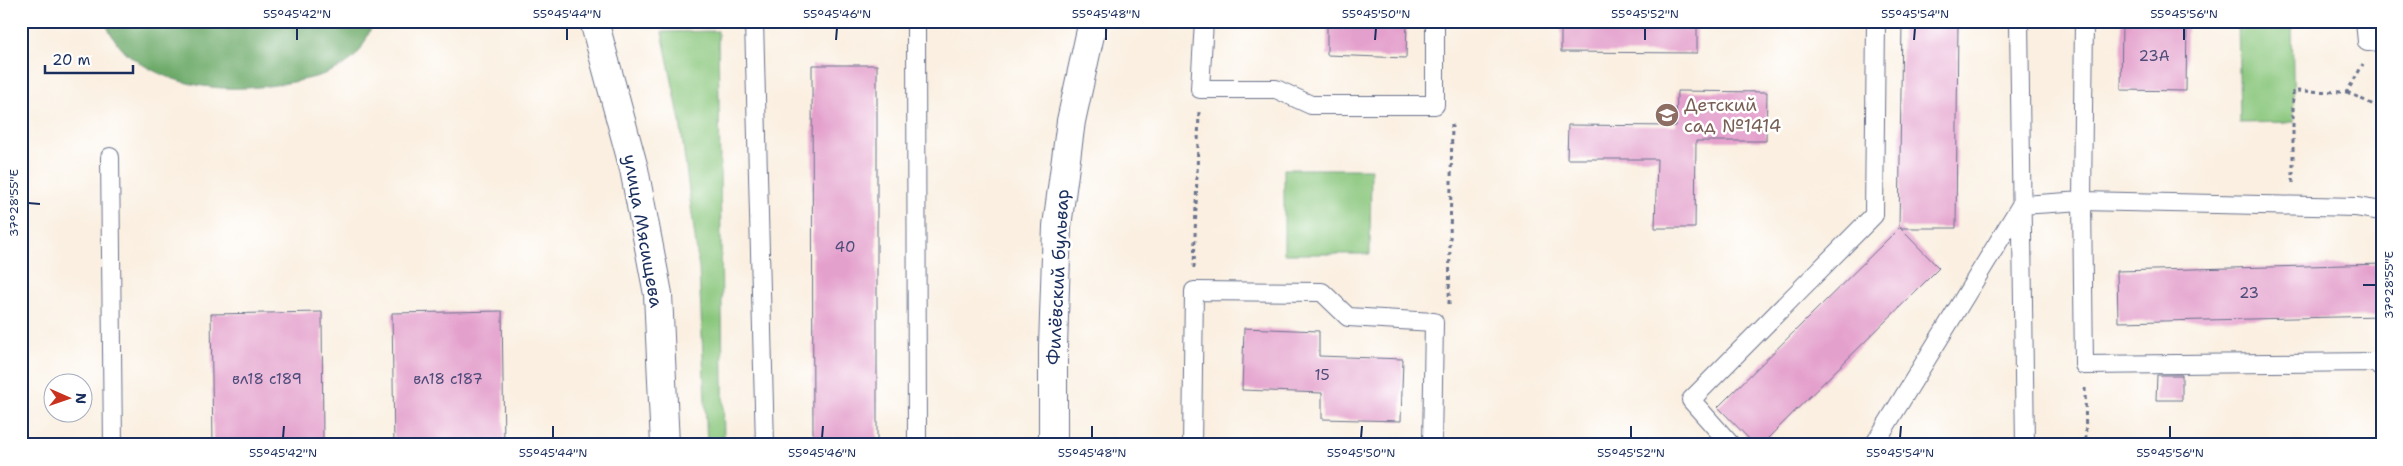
<svg xmlns="http://www.w3.org/2000/svg" width="2403" height="466" font-family="'Shantell Sans',sans-serif">
<style>
.green{fill:#89c67b;stroke:#527a6c}
.forest{fill:#6eab6b;stroke:#446d64}
.building{fill:#e4a0cc}
.lines{fill:none;stroke-linecap:round;stroke-linejoin:round}
.service-casing{stroke:#69728c;stroke-width:20}
.tertiary-casing{stroke:#69728c;stroke-width:30}
.path{stroke:#69728c;stroke-width:3;stroke-dasharray:4 4;stroke-linecap:butt}
.service{stroke:#fff;stroke-width:18}
.tertiary{stroke:#fff;stroke-width:28}
.ticks{fill:none;stroke:#1b2f5e;stroke-width:2}
.labels{text-anchor:middle;dominant-baseline:central;stroke-width:5;stroke-linejoin:round;paint-order:stroke}
.number-label{font-size:15px;fill:#4d4b7a}
.education-label{font-size:18px;fill:#785e54;stroke:#fff;text-anchor:start}
.street-label{font-size:18px;fill:#1b2f5e;stroke:#fff}
.neatline{fill:none;stroke:#1b2f5e;stroke-width:2}
.ticks-label{font-size:12px;text-anchor:middle;fill:#1b2f5e}
</style>
<rect width="100%" height="100%" fill="#fff"/>
<filter id="ink" filterUnits="userSpaceOnUse"><feTurbulence type="fractalNoise" baseFrequency=".02" numOctaves="2"/><feDisplacementMap in="SourceGraphic" scale="10" xChannelSelector="R" yChannelSelector="G"/><feConvolveMatrix kernelMatrix="1 2 1 2 8 2 1 2 1" color-interpolation-filters="sRGB"/></filter>
<filter id="wash" filterUnits="userSpaceOnUse"><feTurbulence type="fractalNoise" baseFrequency=".0096" numOctaves="4" result="noise"/><feDisplacementMap in="SourceGraphic" scale="20" xChannelSelector="R" yChannelSelector="G"/><feGaussianBlur stdDeviation="1.12" result="paint"/><feColorMatrix in="noise" values="0 0 0 0 0 0 0 0 0 0 0 0 0 0 0 0 0 1.4 0 .05"/><feComposite in="paint" operator="in"/></filter>
<g filter="url(#wash)">
<rect width="100%" height="100%" fill="#faefe0"/>
<path class="green" d="M2238,21h54l2,101 -54,1z
M718,31l6,414h-17l-8,-176 -19,-148 -18,-89z
M1284,169h87l-1,85h-86z"/>
<path class="forest" d="M104,21h270c-6,13 -11,30 -23,39 -18,14 -41,19 -64,23 -57,11 -119,7 -164,-33 -8,-8 -14,-20 -19,-29z"/>
<g id="blocks">
<path class="building" d="M1327,21h80l-1,37 -79,-3z
M1561,21h136v32l-136,-1z
M1902,21h56l-2,207h-56l39,40 -178,177h-6l-37,-38 181,-179z
M2122,21h65l-1,70 -65,-1z
M812,65h65v380h-64z
M1677,91l90,1 -1,49h-70l-1,87h-40l2,-69h-90l1,-34 108,1z
M2382,264v52l-264,6 -1,-51z
M502,311l2,134h-110l-2,-132z
M322,312l1,133h-110l-2,-131z
M1244,328l75,3v25l84,3 -2,62 -79,-2v-26l-80,-3z
M2157,375h25v25h-26z"/>
</g>
</g>
<g filter="url(#ink)">
<use href="#blocks" fill-opacity="0" stroke="#69728c" stroke-width="1"/>
<g class="lines">
<g class="service-casing">
<path id="service" d="M754,21l11,424
M916,21l1,424
M1204,21l-4,68h76l35,16h124v-84
M2019,21l6,424
M2084,21l-2,180 2,164 291,-3 7,6
M2365,21l2,21 15,-1
M110,157l3,288
M1192,445l2,-154 128,1 26,25 86,5 -2,123
M1731,445l-40,-45 183,-185 2,-194
M1874,445l147,-240 61,-4 274,6 26,4"/>
</g>
<g class="tertiary-casing">
<path id="tertiary" d="M594,21l40,148 24,125 7,151
M1053,445v-98l4,-121 14,-105 22,-100"/>
</g>
<path class="path" d="M2347,92l35,17
M2293,183v-92l54,1 16,-28
M1194,268l5,-156
M1449,304l3,-181
M2085,388l1,57"/>
<use href="#service" class="service"/>
<use href="#tertiary" class="tertiary"/>
</g>
</g>
<path class="ticks" d="M297,40v-12M567,40v-12M836,40l1,-12M1106,40v-12M1375,40l1,-12M1645,40v-12M1914,40l1,-12M2184,40v-12M28,203l12,1M2363,285h13M283,438l1,-12M553,438v-12M822,438l1,-12M1092,438v-12M1361,438l1,-12M1631,438v-12M1900,438l1,-12M2170,438v-12"/>
<defs>
<g id="school-disc" transform="scale(1.25)"><circle r="9.5" fill="#8d6e63" stroke="#fff"/><path d="M0-5L7-2L0 1L-7-2ZM-4 1L0 2.5L4 1V4Q0 6-4 4Z" fill="#fff"/></g>
</defs>
<g fill-rule="evenodd">
<use href="#school-disc" x="1667" y="115"/>
</g>
<g class="labels">
<g class="number-label">
<text x="2154" y="56">23А</text>
<text x="845" y="247">40</text>
<text x="2249" y="293">23</text>
<text x="1322" y="375">15</text>
<text x="267" y="379">вл18 с189</text>
<text x="448" y="379">вл18 с187</text>
</g>
<g class="education-label">
<text x="1684" y="105">Детский<tspan x="1684" dy="21">сад №1414</tspan></text>
</g>
<g class="street-label">
<text transform="translate(643 231) rotate(80)">улица Мясищева</text>
<text transform="translate(1058 277) rotate(-87)">Филёвский бульвар</text>
</g>
</g>
<rect width="2403" height="466" fill="none" stroke="#fff" stroke-width="55"/>
<g transform="translate(68 398) rotate(92)"><circle r="24" fill="#ffffff" stroke="#a4acbf"/>
<path d="M0-4L9 19L0 12L-9 19Z" fill="#c8321e"/>
<text y="-8" font-size="14" font-weight="bold" text-anchor="middle" fill="#1b2f5e">N</text>
</g>
<path d="M45 65v8h88v-8" fill="none" stroke="#1b2f5e" stroke-width="2.5"/>
<text x="52" y="65" font-size="15" fill="#1b2f5e" stroke="#ffffff" stroke-width="4" paint-order="stroke">20 m</text>
<rect x="28" y="28" width="2348" height="410" class="neatline"/>
<g class="ticks-label">
<text x="297" y="18">55°45'42"N</text>
<text x="567" y="18">55°45'44"N</text>
<text x="837" y="18">55°45'46"N</text>
<text x="1106" y="18">55°45'48"N</text>
<text x="1376" y="18">55°45'50"N</text>
<text x="1645" y="18">55°45'52"N</text>
<text x="1915" y="18">55°45'54"N</text>
<text x="2184" y="18">55°45'56"N</text>
<text transform="translate(14 203) rotate(-90)" y="4">37°28'55"E</text>
<text transform="translate(2389 285) rotate(-90)" y="4">37°28'55"E</text>
<text x="283" y="457">55°45'42"N</text>
<text x="553" y="457">55°45'44"N</text>
<text x="822" y="457">55°45'46"N</text>
<text x="1092" y="457">55°45'48"N</text>
<text x="1361" y="457">55°45'50"N</text>
<text x="1631" y="457">55°45'52"N</text>
<text x="1900" y="457">55°45'54"N</text>
<text x="2170" y="457">55°45'56"N</text>
</g>
</svg>
